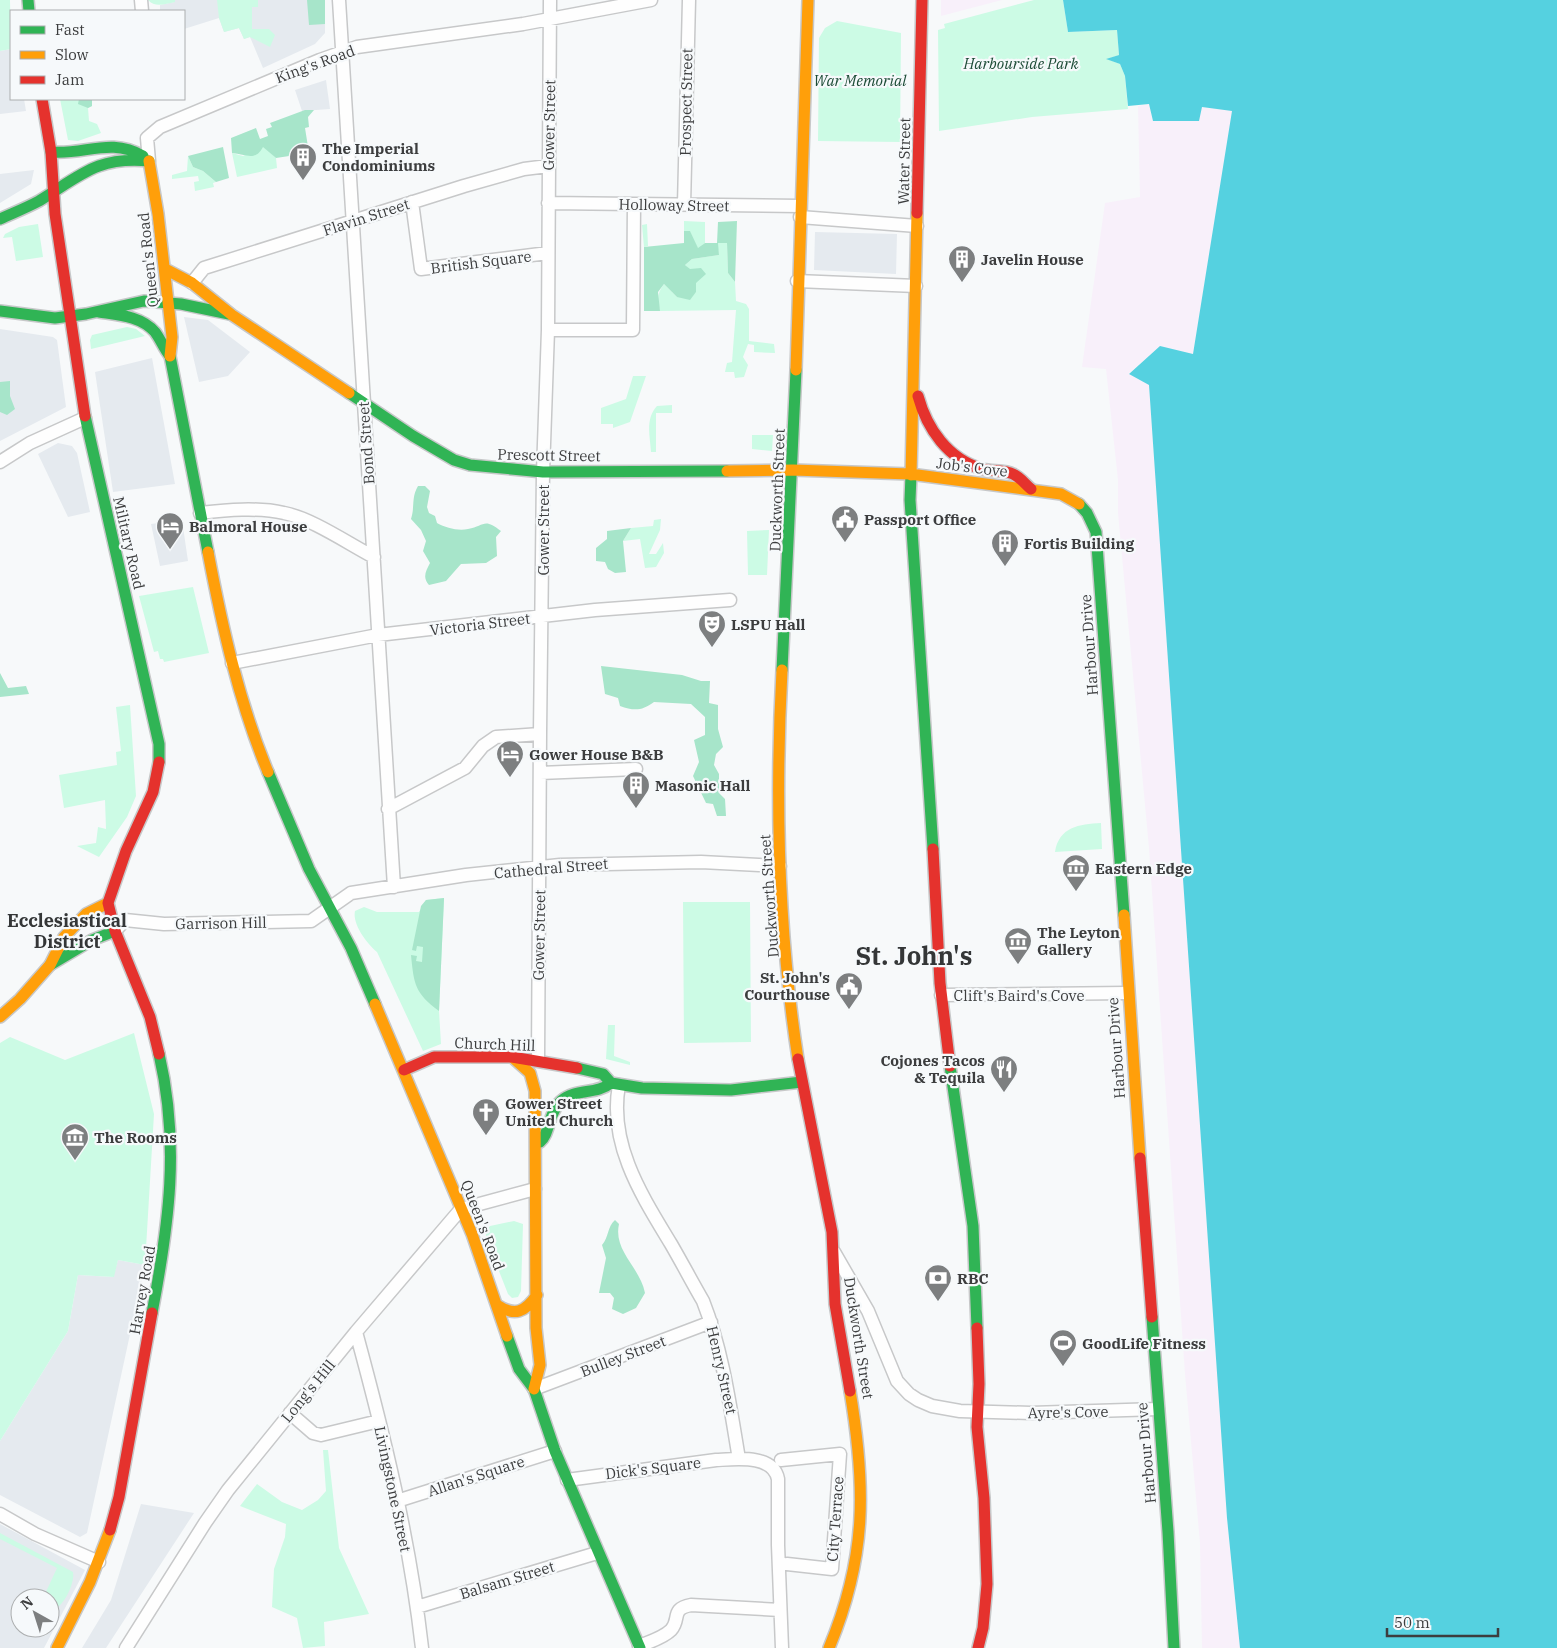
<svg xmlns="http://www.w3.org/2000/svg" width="1557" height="1648" font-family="'IBM Plex Serif',serif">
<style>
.built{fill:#e5eaef;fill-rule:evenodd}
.industrial{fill:#f8f0fa}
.green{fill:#ccfbe5}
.forest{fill:#a7e5ca}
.water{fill:#55d1e0}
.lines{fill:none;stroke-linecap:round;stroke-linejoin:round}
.street-casing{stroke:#c7c8c9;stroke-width:15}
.fast-casing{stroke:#c7c8c9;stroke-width:14}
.slow-casing{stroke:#c7c8c9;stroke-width:14}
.jam-casing{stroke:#c7c8c9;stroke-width:14}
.street{stroke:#fefefe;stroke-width:12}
.fast{stroke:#30b455;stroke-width:11}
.slow{stroke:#ff9f0a;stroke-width:11}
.jam{stroke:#e5322d;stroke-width:11}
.labels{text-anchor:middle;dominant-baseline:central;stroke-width:4.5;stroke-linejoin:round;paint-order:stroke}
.park-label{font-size:15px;font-style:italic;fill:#1c4b36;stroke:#f6f9fb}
.street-label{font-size:15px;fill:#3c3d3e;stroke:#f6f9fb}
.poi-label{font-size:15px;font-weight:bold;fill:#3c3d3e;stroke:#f6f9fb;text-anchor:start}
.quarter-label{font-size:18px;font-weight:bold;fill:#343637;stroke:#f6f9fb}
.town-label{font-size:25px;font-weight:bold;fill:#343637;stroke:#f6f9fb}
</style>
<rect width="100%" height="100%" fill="#f7f9fa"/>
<path class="built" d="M175,0h150v33l-10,11 -52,24 -13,-31 -6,2 -5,-11 -15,4 -5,-14 -35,11v-18h-24v-6l14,-3z
M11,49v50h13l2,12 -26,3v-63z
M326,80l4,29 -28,2 -7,-21z
M34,170l-3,14 -31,19v-29z
M815,232l82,2 -1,40 -82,-4z
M184,317l24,3 42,32 -22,24 -29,6z
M0,329l53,8 4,3 9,67 -66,34z
M152,358l23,126 -62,8 -18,-120z
M58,443l14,3 5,7 13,59 -22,5 -30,-63z
M182,520l6,41 -28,5 -9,-42z
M118,1260l27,5 -58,268 -7,4 -80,-42v-54l68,-110 10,-56 35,2z
M141,1504l53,9 -88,135h-24l29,-48z
M0,1524l85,46 -41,78h-44zM20,1598h30v30h-30z"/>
<path class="industrial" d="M941,0h61l-61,16z
M1149,104l4,17 49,-14 31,3 -40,244 -33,-7 -31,26 20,11 78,1134 13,130h-38l-2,-105 -15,-169 -36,-526 -31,-335v-33l-12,-111 -24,-2 23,-164 35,-6 -2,-91z"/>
<path class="green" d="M0,0h10l1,49 -11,2z
M148,0h27v2c-10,2 -20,6 -27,-2z
M217,0h41v7h-6v22h17l6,6 -5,12 -20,-10 -6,2 -5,-11 -15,4 -5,-14z
M1034,0h29l5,32 49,-2 2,25 -12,4 13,5 5,12 3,33 -96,8 -93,14 -1,-101 7,-2 -1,-4z
M837,21l64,12 -1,109 -82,-1 1,-103 6,-10z
M60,99h32v7l-4,2 1,13 8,3 4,9 -23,8 -10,-1z
M263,146l13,12 1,10 -40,9 -5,-24 11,3z
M188,156l5,11 10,4 13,11 -3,1 1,4 -19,4 -1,-9 5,-1 -1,-5 -26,3v-4l15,-4z
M684,221l21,1v21l-7,6 -8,-17 -6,-1z
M38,224l5,33 -27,4 -4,-24 -9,1 2,-4 14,-7z
M647,224l1,22 -4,1 -2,-22z
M722,242l5,1 1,30 7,9 1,19 10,3 3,5v32l25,3 1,9 -21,-1v-7l-6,-1 -5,13 5,8 -4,12 -9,1 -1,-6h-9l2,-9 5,-1 4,-52 -76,1c-3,-11 -3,-18 4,-27l13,13 19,-5c0,-11 -2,-20 -11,-27l7,-6 27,-4 -2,-12z
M127,327l9,2 9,7 -54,13 -1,-9 2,-5z
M633,376h13l-16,46 -17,6v-4h-12v-16l25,-9z
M672,405v8h-16v39h-5c-1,-16 -6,-33 6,-46z
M752,435h21l-1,16 -20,-2z
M661,519l-1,11 -11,24h7l7,-11 1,10 -8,14 -11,1 -5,-29 -17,2 8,-13 22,-2 1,-6z
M769,530l-2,45h-19l-1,-44z
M193,587l16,66 -45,9 -1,-3h-3l-2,-8 -4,1 -15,-56z
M130,705l6,91 -9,21 -28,40 -22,-11 19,-3 2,-16 8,2 -1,-29 -41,8 -5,-33 58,-10 -1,-13 5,-1 -5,-44z
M1101,823l1,26 -47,3c4,-25 24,-28 46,-29z
M444,898l-5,113 2,33 -18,7 -46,-99c-10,-8 -25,-28 -22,-41l9,-4 13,5h42l7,-12z
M683,902h67l1,140 -67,1z
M608,1025h7l-1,31 16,6v3l-24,-6z
M134,1033l20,81 -9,151 -27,-5 -4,17 -36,-2 -10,56 -68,110v-398l10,-6 55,23z
M514,1221l9,3 -2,67 -3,6 -6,1 -4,-4 -22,-56v-7l4,-5z
M323,1450h5l11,98 30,66 -45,8 1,24 -22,2 -6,-30 -25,-11 2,-38 11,-32 1,-13 -46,-18 17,-22 25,18 20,8 16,-10 8,-9z
M0,1533l73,39c2,10 -7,29 -15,35l-8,-1v-8h-4l-1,-4 12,-26 -57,-29z"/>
<path class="forest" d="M307,0h18v24l-16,1z
M79,99h13v7l-4,2 -10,-4z
M305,110h9l-6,7 1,10 -4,1 4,25 -33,5 -13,-11c-8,15 -17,7 -31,6l-1,-15 25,-10 4,11 8,-3 -2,-7 6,-2 -2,-4z
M223,147l6,31 -13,4 -13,-11 -10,-4 -5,-11z
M737,221l-2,61 -7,-9 -1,-30h-9l1,12 -27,4 -7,6 5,4 11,-1 5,6 -10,9v9l-6,8 -13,-3 -13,-13 -6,8 2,19h-16v-64l40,-4v-12h6l8,17 7,-5h12l1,-21z
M10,381v15l5,13 -8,6 -7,-3v-30z
M418,486h7l5,5 -3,16 2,6 6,3 2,7c9,5 21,8 31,6 16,-3 16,-12 33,2l-5,6 1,19 -11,7 -25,1 -15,17 -17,4c-7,-8 -3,-14 1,-22l-7,-12 3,-10 -5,-11 -10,-11c4,-12 0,-21 7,-33z
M631,528l-8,13 3,31 -11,1 -7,-4 -3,-7 -9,-1v-13l11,-9v-8z
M601,666l81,9 19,6h9l-1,22 9,2v24l5,18 -7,7 -2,11 5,9v19l6,6 1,17h-9l-4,-12 -7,-1 -13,-27 6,-14 -5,-22 11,-5v-18l-14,-13 -37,-2c-12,9 -20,9 -34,4l-2,-8 -13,-4z
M0,673l8,15 18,-2 3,8 -29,3z
M444,898v1l-5,112c-24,-18 -25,-26 -28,-56l6,1 -1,5 6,1 1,-15 -6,-1 -1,5 -4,-1 9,-44 5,-6z
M615,1220l4,4c-6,27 21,43 26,69l-9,15 -13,6 -11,-5 2,-11 -4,-5h-11l7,-35 -4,-13c7,-8 5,-18 13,-25z"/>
<path class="water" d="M1063,0h494v1648h-317l-13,-130 -78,-1133 -20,-11 31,-28 33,8 39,-243 -30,-4 -3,14h-46l-4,-17 -21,2 -3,-30 -5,-12 -14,-5 13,-4 -2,-25 -49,2z"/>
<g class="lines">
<g class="street-casing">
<path id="street" d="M141,0l1,11
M339,0l55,887
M149,161l-2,-23 13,-11 160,-67 37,-13 166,-23 128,-24
M412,202l9,67 127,-16
M548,203l252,3
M684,205l5,-205
M800,217l117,9
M797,281l119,5
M192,283l12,-15 260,-82 60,-17 24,-3
M548,330h85l1,-126
M0,462l30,-19 55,-25
M200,513c27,-3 57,-6 84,0 27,5 65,31 90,44
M232,663l146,-28 217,-25 135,-10
M540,773l96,-4
M388,809l77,-41 18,-22 13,-9 44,-3
M115,931l10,-11 39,4 147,-3 40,-28 115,-18 94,-10 141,-3 79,4
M941,995l186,-2
M538,1060l2,-326 3,-262 5,-142 2,-330
M619,1085c-11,59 23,111 52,159 11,19 21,38 32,57 20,51 27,105 36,158
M834,1252l34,59 29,70 12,13 9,6 14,6 28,5 71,2 127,-4
M356,1332c28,103 54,209 66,316
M534,1389l177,-67
M290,1413l23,20 8,2 58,-14
M781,1460l59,-6 -8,115 -45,-5
M567,1480l149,-20c20,-1 57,-6 62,19v66l4,103
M397,1501l158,-50
M0,1514l35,20 64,28
M417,1607l180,-54
M639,1646c10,-4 24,-8 32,-16 10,-11 -1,-21 20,-25l89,5
M126,1648l79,-125 23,-33 128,-158 105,-123 74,-20"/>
</g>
<g class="fast-casing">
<path id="fast" d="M28,0l1,11
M51,152c35,3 59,-15 92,4
M0,219c13,-6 26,-11 39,-18 41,-25 58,-45 110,-40
M0,311l55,7 31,-4 58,-13 37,3 48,10
M99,312c20,3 42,4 56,20 6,8 9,17 15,24l38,196
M349,393l64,43 41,24 16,5 73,7 184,-1
M85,416l74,328v18
M911,475l-1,25 23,349
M1079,504l8,9 9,19 28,383
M782,670l14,-300
M268,772l41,97 42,79 24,56
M50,965l42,-25 23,-9
M950,1066l23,160 4,102
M577,1068l26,6 8,9 31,5 89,2 71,-8
M540,1142c10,-8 8,-29 21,-41 15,-13 35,-6 50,-18
M152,1313c17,-89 28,-169 7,-259
M1152,1317l16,215 6,116
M507,1336l12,33 15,20 21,62 85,197"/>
</g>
<g class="slow-casing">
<path id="slow" d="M149,161l9,53 14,123 -2,19
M165,269l27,14 40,32 117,78
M796,370l12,-370
M727,471l66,-1 117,4 151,20 18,10
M911,475l6,-262
M208,552c14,74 31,150 60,220
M782,670c-7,129 -4,260 16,389
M1124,915l16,243
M375,1004l97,230 35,102
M0,1017l20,-18 30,-34 14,-28 22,-23 22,-11
M512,1057l18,16 5,18 1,237 4,37 -6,24
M497,1305c18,12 28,7 40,-10
M57,1648l33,-66 20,-52
M829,1648c38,-91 37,-161 21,-257"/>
</g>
<g class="jam-casing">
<path id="jam" d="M42,99l9,53 4,62 30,202
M917,213l5,-213
M918,396c9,33 30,63 64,73 10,3 22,0 31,5 7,3 12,10 18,15
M933,849l7,134 10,83
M159,1054l-9,-37 -35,-86 -7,-28 18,-52 27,-59 6,-30
M798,1059l34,173 3,72 15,87
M404,1070l30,-13h78l65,11
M1140,1158l12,159
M977,1328l2,56 -2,43 7,71 3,86 -4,44 -5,20
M110,1530l9,-33 33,-184"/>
</g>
<use href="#street" class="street"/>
<use href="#fast" class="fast"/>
<use href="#slow" class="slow"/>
<use href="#jam" class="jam"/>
</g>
<defs>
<g id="building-pin" transform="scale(1.4375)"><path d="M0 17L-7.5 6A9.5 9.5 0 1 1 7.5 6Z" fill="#7d7f80" stroke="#f6f9fb"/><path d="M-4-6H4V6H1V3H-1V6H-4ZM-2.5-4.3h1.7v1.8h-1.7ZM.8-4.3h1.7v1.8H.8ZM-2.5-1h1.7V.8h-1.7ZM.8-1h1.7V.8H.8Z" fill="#fff"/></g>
<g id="civic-pin" transform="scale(1.4375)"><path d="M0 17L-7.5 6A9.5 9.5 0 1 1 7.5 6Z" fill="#7d7f80" stroke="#f6f9fb"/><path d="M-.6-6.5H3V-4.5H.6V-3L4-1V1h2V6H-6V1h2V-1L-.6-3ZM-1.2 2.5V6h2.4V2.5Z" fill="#fff"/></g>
<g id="hotel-pin" transform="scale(1.4375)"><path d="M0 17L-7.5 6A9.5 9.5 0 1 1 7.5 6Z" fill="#7d7f80" stroke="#f6f9fb"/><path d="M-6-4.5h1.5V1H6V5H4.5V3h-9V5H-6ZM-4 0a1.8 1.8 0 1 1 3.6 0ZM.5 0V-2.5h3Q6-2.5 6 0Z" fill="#fff"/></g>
<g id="theatre-pin" transform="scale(1.4375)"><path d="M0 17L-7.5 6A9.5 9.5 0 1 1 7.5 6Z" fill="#7d7f80" stroke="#f6f9fb"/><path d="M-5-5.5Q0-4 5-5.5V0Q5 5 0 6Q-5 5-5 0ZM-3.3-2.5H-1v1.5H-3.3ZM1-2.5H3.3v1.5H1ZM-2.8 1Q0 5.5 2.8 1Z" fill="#fff"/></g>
<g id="museum-pin" transform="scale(1.4375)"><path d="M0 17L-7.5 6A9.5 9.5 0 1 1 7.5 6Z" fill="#7d7f80" stroke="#f6f9fb"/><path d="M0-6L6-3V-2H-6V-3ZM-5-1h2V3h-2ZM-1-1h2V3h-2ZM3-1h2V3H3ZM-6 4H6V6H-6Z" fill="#fff"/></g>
<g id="restaurant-pin" transform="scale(1.4375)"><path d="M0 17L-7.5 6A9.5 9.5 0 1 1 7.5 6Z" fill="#7d7f80" stroke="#f6f9fb"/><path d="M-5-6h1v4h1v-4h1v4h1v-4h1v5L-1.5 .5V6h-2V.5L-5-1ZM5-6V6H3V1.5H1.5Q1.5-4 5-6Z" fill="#fff"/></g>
<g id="church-pin" transform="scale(1.4375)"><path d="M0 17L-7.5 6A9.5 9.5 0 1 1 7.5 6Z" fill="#7d7f80" stroke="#f6f9fb"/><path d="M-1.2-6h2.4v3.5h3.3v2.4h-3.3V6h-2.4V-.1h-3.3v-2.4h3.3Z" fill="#fff"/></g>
<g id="bank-pin" transform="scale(1.4375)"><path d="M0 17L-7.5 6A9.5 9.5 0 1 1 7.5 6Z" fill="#7d7f80" stroke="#f6f9fb"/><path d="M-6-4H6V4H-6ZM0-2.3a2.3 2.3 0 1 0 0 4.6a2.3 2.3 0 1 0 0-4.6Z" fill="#fff"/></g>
<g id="stadium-pin" transform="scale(1.4375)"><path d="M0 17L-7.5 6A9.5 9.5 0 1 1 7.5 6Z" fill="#7d7f80" stroke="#f6f9fb"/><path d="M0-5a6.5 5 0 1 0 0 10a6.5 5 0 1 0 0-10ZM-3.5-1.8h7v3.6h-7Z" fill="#fff"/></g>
</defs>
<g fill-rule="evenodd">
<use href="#building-pin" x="303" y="157"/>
<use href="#building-pin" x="962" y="259"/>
<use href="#civic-pin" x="845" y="519"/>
<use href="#hotel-pin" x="170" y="526"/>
<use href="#building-pin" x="1005" y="543"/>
<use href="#theatre-pin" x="712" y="624"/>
<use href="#hotel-pin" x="510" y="754"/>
<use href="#building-pin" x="636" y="785"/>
<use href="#museum-pin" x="1076" y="868"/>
<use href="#museum-pin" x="1018" y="941"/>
<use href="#civic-pin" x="849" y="986"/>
<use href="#restaurant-pin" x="1004" y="1069"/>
<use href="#church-pin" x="486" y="1112"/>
<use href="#museum-pin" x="75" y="1137"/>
<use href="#bank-pin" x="938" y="1278"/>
<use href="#stadium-pin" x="1063" y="1343"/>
</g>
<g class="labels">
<g class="park-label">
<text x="1021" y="63">Harbourside Park</text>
<text x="860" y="80">War Memorial</text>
</g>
<g class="street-label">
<text transform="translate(315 64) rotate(-20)">King's Road</text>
<text transform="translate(686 102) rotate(-89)">Prospect Street</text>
<text transform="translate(549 125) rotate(-89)">Gower Street</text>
<text transform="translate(904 161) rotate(-89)">Water Street</text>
<text transform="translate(674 205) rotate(1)">Holloway Street</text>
<text transform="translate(366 217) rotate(-18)">Flavin Street</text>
<text transform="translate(148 260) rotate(-96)">Queen's Road</text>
<text transform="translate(481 262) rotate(-7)">British Square</text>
<text transform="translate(366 443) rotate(-94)">Bond Street</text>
<text transform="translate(549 455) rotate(1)">Prescott Street</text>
<text transform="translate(972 467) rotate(7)">Job's Cove</text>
<text transform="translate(777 490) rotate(-88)">Duckworth Street</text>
<text transform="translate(543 530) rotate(-90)">Gower Street</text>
<text transform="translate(129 543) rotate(77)">Military Road</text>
<text transform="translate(480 624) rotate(-7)">Victoria Street</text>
<text transform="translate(1089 645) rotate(-94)">Harbour Drive</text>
<text transform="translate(551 868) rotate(-5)">Cathedral Street</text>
<text transform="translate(769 896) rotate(-94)">Duckworth Street</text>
<text transform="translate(221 923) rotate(-1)">Garrison Hill</text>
<text transform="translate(539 935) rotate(-89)">Gower Street</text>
<text x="1019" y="995">Clift's Baird's Cove</text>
<text transform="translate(495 1044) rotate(2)">Church Hill</text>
<text transform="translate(1116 1048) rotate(-94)">Harbour Drive</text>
<text transform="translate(483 1225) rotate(69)">Queen's Road</text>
<text transform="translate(142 1290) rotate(-80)">Harvey Road</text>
<text transform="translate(859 1338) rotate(81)">Duckworth Street</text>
<text transform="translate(623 1356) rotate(-21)">Bulley Street</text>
<text transform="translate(722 1370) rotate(77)">Henry Street</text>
<text transform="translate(308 1391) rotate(-51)">Long's Hill</text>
<text transform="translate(1068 1412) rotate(-1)">Ayre's Cove</text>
<text transform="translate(1146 1453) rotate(-95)">Harbour Drive</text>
<text transform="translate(653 1468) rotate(-7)">Dick's Square</text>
<text transform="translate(476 1476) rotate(-18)">Allan's Square</text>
<text transform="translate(393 1489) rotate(78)">Livingstone Street</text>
<text transform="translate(835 1519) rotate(-86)">City Terrace</text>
<text transform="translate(507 1580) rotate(-17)">Balsam Street</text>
</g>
<g class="poi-label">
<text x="322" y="148">The Imperial<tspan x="322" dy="17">Condominiums</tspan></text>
<text x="981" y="259">Javelin House</text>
<text x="864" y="519">Passport Office</text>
<text x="189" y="526">Balmoral House</text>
<text x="1024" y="543">Fortis Building</text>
<text x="731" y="624">LSPU Hall</text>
<text x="529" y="754">Gower House B&amp;B</text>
<text x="655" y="785">Masonic Hall</text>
<text x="1095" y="868">Eastern Edge</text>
<text x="1037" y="932">The Leyton<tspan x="1037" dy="17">Gallery</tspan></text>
<text x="830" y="977" text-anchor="end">St. John's<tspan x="830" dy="17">Courthouse</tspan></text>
<text x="985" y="1060" text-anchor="end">Cojones Tacos<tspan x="985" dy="17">&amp; Tequila</tspan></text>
<text x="505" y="1103">Gower Street<tspan x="505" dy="17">United Church</tspan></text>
<text x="94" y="1137">The Rooms</text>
<text x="957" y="1278">RBC</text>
<text x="1082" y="1343">GoodLife Fitness</text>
</g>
<g class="quarter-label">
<text x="67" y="920">Ecclesiastical<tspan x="67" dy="21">District</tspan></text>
</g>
<g class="town-label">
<text x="914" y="955">St. John's</text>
</g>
</g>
<rect x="10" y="10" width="175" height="90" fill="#f6f9fb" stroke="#acaeaf"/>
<rect x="20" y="26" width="25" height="8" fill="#30b455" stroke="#acaeaf"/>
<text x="55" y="35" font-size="15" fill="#3c3d3e">Fast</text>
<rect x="20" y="51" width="25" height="8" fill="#ff9f0a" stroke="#acaeaf"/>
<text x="55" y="60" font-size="15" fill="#3c3d3e">Slow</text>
<rect x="20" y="76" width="25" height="8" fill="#e5322d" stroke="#acaeaf"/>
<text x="55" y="85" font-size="15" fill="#3c3d3e">Jam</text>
<g transform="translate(35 1613) rotate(321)"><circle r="24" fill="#f6f9fb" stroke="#acaeaf"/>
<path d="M0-4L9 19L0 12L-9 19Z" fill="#7d7f80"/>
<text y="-8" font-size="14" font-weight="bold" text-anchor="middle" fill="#3c3d3e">N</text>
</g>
<path d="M1387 1628v8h111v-8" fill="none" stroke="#3c3d3e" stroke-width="2.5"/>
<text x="1394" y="1628" font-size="15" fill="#3c3d3e" stroke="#f6f9fb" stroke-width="4" paint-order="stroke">50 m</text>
</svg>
